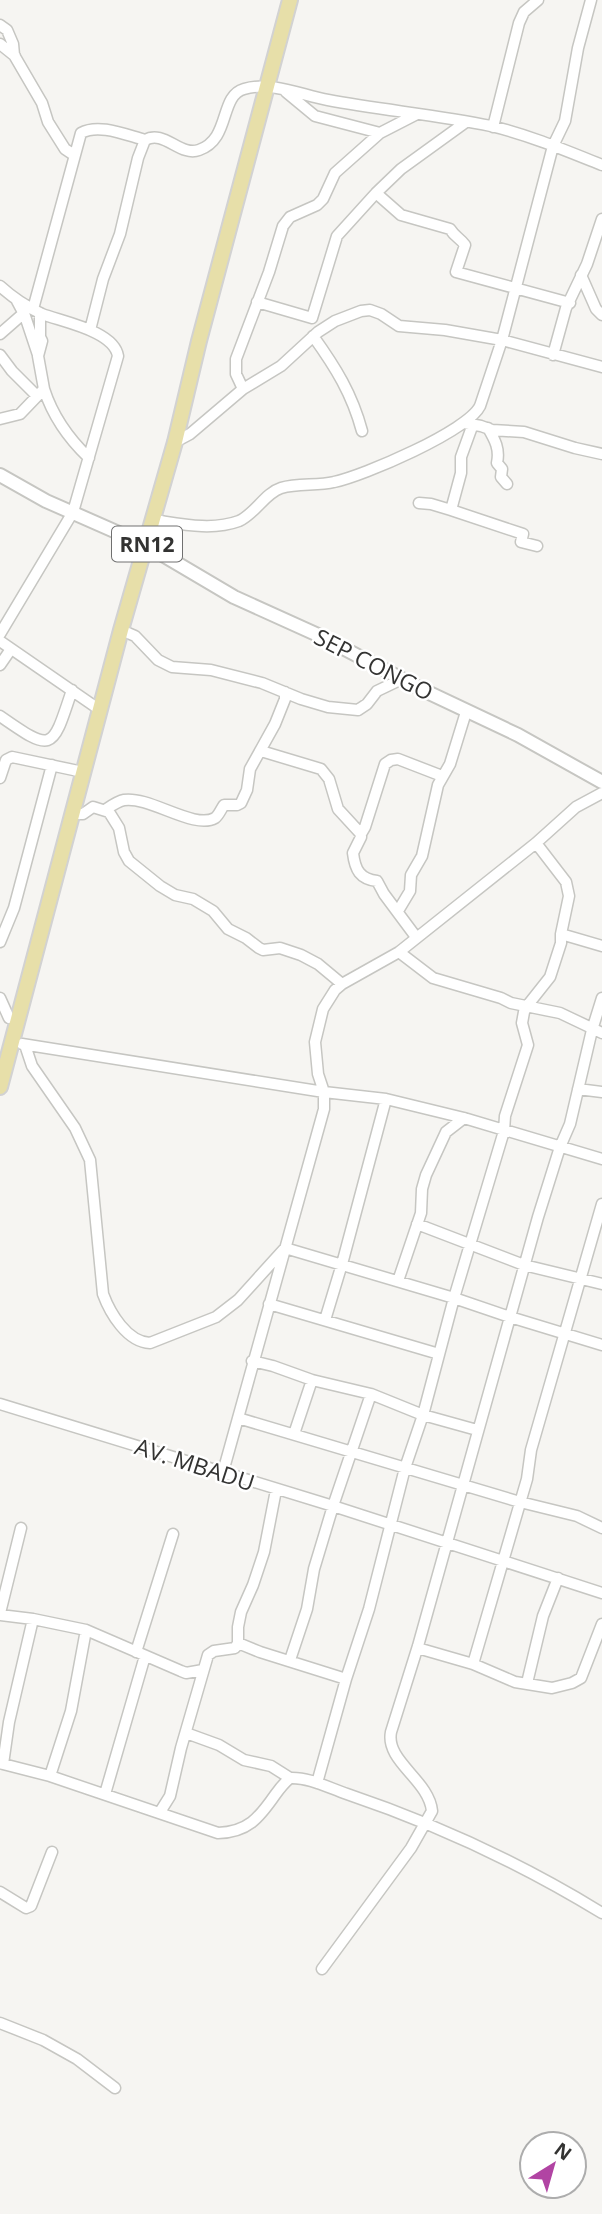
<svg xmlns="http://www.w3.org/2000/svg" width="602" height="2214" font-family="'Open Sans',sans-serif">
<style>
.lines{fill:none;stroke-linecap:round;stroke-linejoin:round}
.minor-casing{stroke:#c6c6c2;stroke-width:13}
.tertiary-casing{stroke:#c6c6c2;stroke-width:16}
.primary-casing{stroke:#d2d2d2;stroke-width:18}
.minor{stroke:#fff;stroke-width:10}
.tertiary{stroke:#fff;stroke-width:12}
.primary{stroke:#e7dfa9;stroke-width:14}
.labels{text-anchor:middle;dominant-baseline:central;stroke-width:5;stroke-linejoin:round;paint-order:stroke}
.shield{fill:#fff;stroke:#707070;stroke-width:2}
.shield-label{font-size:21px;font-weight:bold;fill:#333332}
.street-label{font-size:23px;fill:#333332;stroke:#fff}
</style>
<rect width="100%" height="100%" fill="#f6f5f2"/>
<g class="lines">
<g class="minor-casing">
<path id="minor" d="M0,25l7,5 6,14 1,11 28,48 6,19 17,27 9,6
M0,44l15,12
M286,92l29,24 65,17
M493,127l26,-104 5,-11 14,-12
M376,193l25,-24 65,-47
M581,275l15,34 6,6
M0,286c12,11 27,21 42,28 21,8 72,17 76,42l-45,156 -73,122
M17,301l8,15 13,39
M257,302l55,16 25,-82 39,-43 25,22 49,14c5,8 10,9 15,16l-9,27 114,31
M33,309l48,-176c18,-10 45,2 64,7 19,-11 35,17 54,10 32,-11 20,-54 45,-61 27,-8 57,6 84,11 54,10 109,15 163,26 38,9 76,25 111,39
M90,330l13,-51 17,-45 18,-76 7,-18
M0,334l24,-21
M313,336c23,32 39,58 49,95
M0,355l12,16 25,25
M553,355l13,-47 21,-44 15,-45
M44,389c9,28 24,49 45,69
M243,389l-7,-15v-15l33,-87 14,-46 7,-9 27,-12 6,-6 12,-26 45,-40 37,-19
M0,419l20,-5 24,-25 -6,-33 4,-15 -2,-4v-24
M464,423l17,3 11,4 32,2 51,16 27,6
M488,428c7,12 12,21 9,35l5,6 -1,8 6,7
M175,442l15,-8 53,-45 38,-23 37,-34 17,-11 26,-10 9,-1 11,4 18,12 46,4 57,10 100,27
M419,503l12,1 20,6 10,-37v-16l12,-33
M451,510l72,24 -2,8 16,4
M154,520c27,4 58,11 85,1 16,-7 26,-28 42,-33 17,-5 36,-2 53,-6 29,-6 134,-51 146,-76l22,-66 51,-194 12,-25 13,-73 13,-48
M121,630l14,6 23,24 14,7 39,3 51,13 39,16 27,8 30,3 9,-6 10,-13 25,-12
M0,641l100,69
M0,665l11,-16
M0,716c53,37 52,35 72,-26
M261,751l60,18 8,10 9,30 23,25
M0,778l6,-18 6,-3 71,15
M105,810c6,-4 13,-9 19,-10 26,-4 70,30 91,18 4,-3 6,-9 9,-13h13l4,-2 6,-13 3,-21 25,-45 10,-25v-7
M72,814h11l10,-7 16,5 10,16 5,24 5,9 31,25 15,9 18,4 20,12 15,18 18,9 13,10 4,2 17,-2 21,7 17,9 24,20
M398,911l12,-20 1,-16 11,-19 16,-71 12,-21 16,-52
M561,934l41,12
M416,937l-32,-43 -7,-13c-17,-2 -22,-11 -24,-28l8,-16v-3l4,-7 20,-63 6,-4 7,-1 44,17
M0,942l14,-34 38,-143
M399,952l34,26 68,20 10,5 49,10 42,20
M0,998l9,20
M22,1044l302,48 62,7 78,19 138,41
M25,1045l7,21 43,62 15,32 13,134c7,19 24,48 47,49l66,-26 22,-17 47,-52 169,50 56,19 92,28
M578,1089l24,3
M417,1224l107,41 78,19
M398,1281l23,-68 1,-24 4,-14 20,-43 18,-14
M269,1304l170,50
M325,1320l17,-56 44,-165
M252,1361l21,5 39,14 59,14 52,21 54,15
M0,1404l333,102 269,87
M238,1418l282,84 57,14 25,12
M294,1434l18,-54
M223,1472l101,-363v-17l-6,-18 -3,-32 8,-33 12,-19 7,-6 57,-32 137,-109 40,-36 26,-14
M0,1613l21,-85
M0,1615l33,4 53,11 95,41 5,2 17,-3
M33,1619l-24,103 -6,42 47,12 168,57c30,-1 41,-15 57,-38 5,-7 9,-12 15,-17 19,-1 39,10 57,16 89,30 175,70 255,119
M238,1643l22,9 86,27
M418,1646l3,3 52,15 42,18 37,6 20,-5 9,-5 21,-54
M136,1652l37,-118
M290,1660l17,-51 7,-40 19,-63 38,-112
M473,1664l54,-185 4,-29 71,-246
M527,1683l16,-67 15,-38
M186,1733l33,12 25,15 27,6 19,12
M50,1776l21,-65 15,-81
M317,1783l29,-104 23,-70 36,-141 18,-53 31,-117 50,-167 1,-15 23,-71 -6,-22 2,-11 3,-6 23,-29 11,-34v-9l8,-38 -3,-14 -30,-39
M105,1794l40,-138
M160,1812l10,-16 11,-48 27,-93 6,-4 21,-3 3,-5v-16l3,-15 12,-27 11,-33 12,-62
M0,1892l26,16 5,-2 21,-54
M322,1969l89,-121 21,-37c-3,-31 -47,-50 -41,-79l27,-86 120,-429 22,-70 10,-23 22,-94 10,-32
M0,2023l43,17 34,19 38,29"/>
</g>
<g class="tertiary-casing">
<path id="tertiary" d="M0,475l46,26 100,44 88,52 84,38 107,56 93,44 84,47"/>
</g>
<g class="primary-casing">
<path id="primary" d="M0,1087l121,-457 54,-188 24,-101 91,-341"/>
</g>
<use href="#minor" class="minor"/>
<use href="#tertiary" class="tertiary"/>
<use href="#primary" class="primary"/>
</g>
<g class="labels">
<rect class="shield" x="112" y="526.5" width="70" height="35" rx="5"/>
<g class="shield-label">
<text x="147" y="544">RN12</text>
</g>
<g class="street-label">
<text transform="translate(374 664) rotate(27)">SEP CONGO</text>
<text transform="translate(195 1464) rotate(18)">AV. MBADU</text>
</g>
</g>
<g transform="translate(553 2165) rotate(37)"><circle r="33" fill="#ffffff" stroke="#adadad" stroke-width="2"/>
<path d="M0-5L12 26L0 18L-12 26Z" fill="#b144a3"/>
<text y="-10" font-size="19" font-weight="bold" text-anchor="middle" fill="#333332">N</text>
</g>
</svg>
